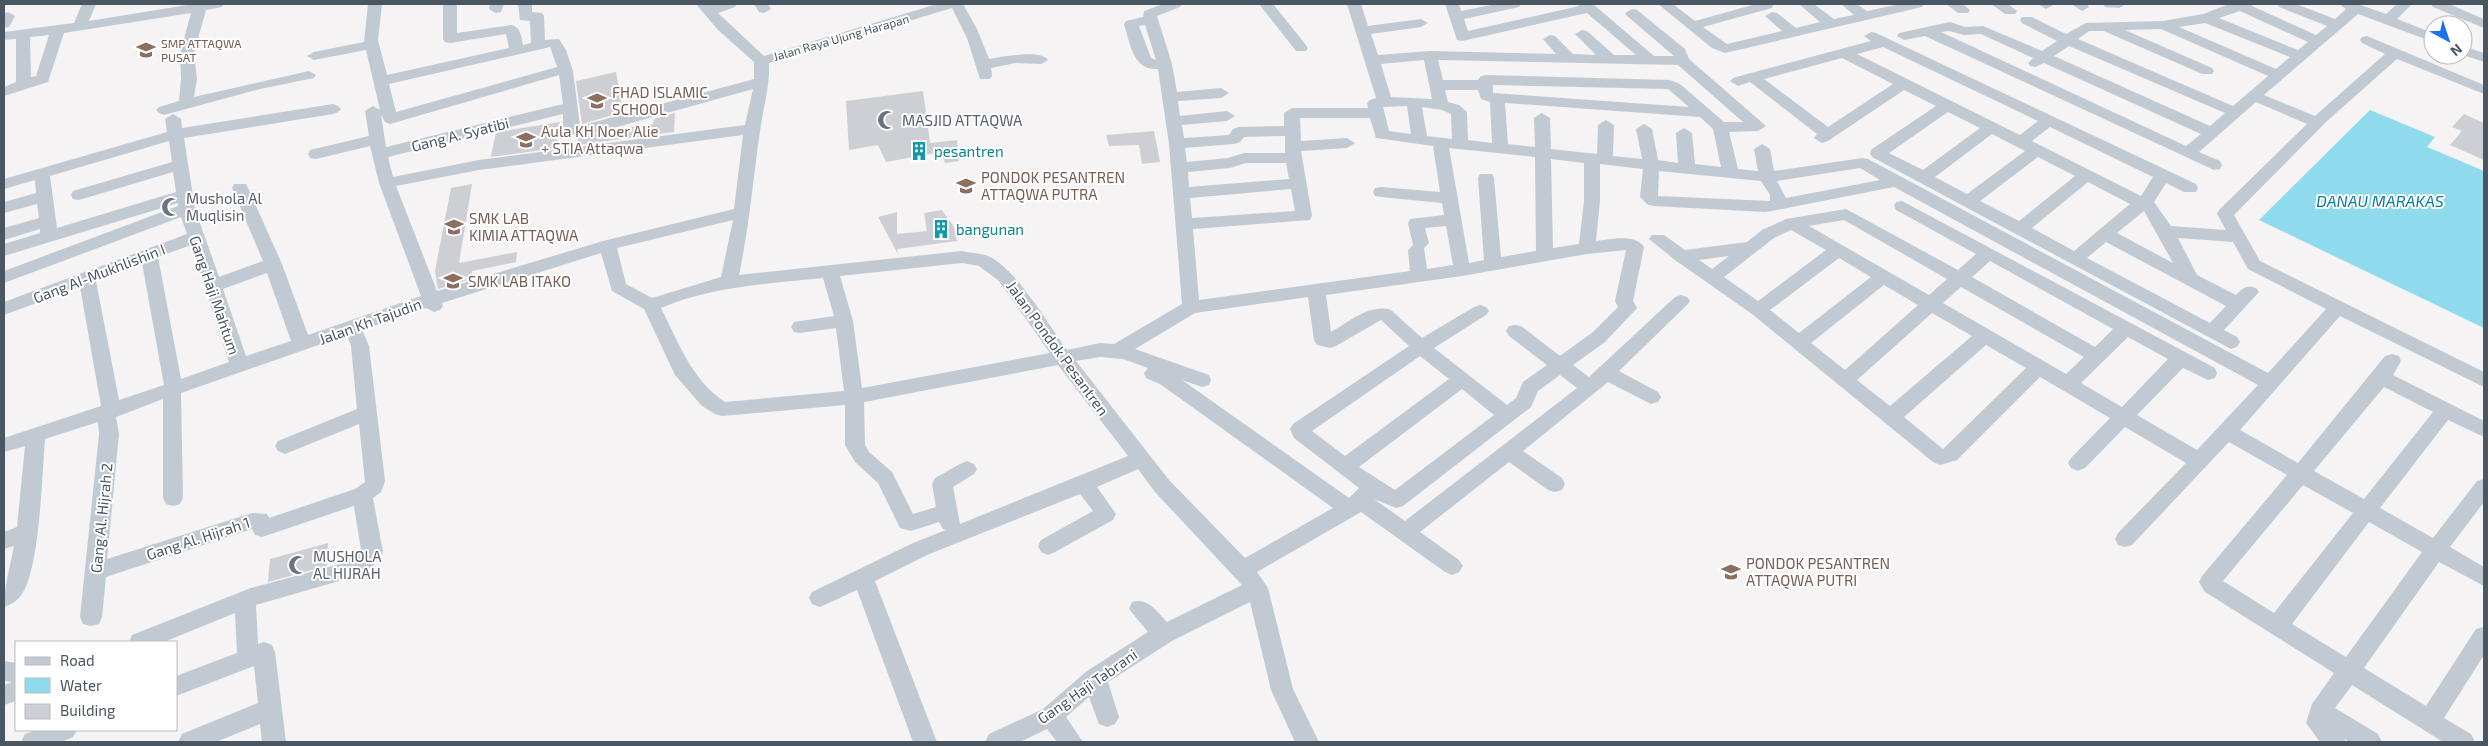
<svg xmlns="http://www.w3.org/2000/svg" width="2488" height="746" font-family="'Exo 2',sans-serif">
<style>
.water{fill:#90daee}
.building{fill:#cdcfd5}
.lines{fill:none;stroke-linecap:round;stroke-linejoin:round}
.minor{fill:#c1cad2;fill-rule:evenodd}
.labels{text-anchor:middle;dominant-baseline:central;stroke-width:4;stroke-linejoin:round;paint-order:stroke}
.far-street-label{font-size:12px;fill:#4a5661;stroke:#fff}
.far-education-label{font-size:12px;fill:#785e54;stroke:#fff;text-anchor:start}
.education-label{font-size:15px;fill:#785e54;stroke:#fff;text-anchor:start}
.worship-label{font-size:15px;fill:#5b616d;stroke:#fff;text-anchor:start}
.street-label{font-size:15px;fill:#4a5661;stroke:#fff}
.culture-label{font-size:15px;fill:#0d838f;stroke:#fff;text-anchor:start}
.water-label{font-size:16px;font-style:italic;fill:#0c7c9b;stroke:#fff}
</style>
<rect width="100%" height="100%" fill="#f5f3f3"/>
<path class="water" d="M2370,110l65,27 -8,10 57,24v157l-225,-108z"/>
<path class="building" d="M616,72l7,40 -41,12 -6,-43z
M923,91l7,52 27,-3 2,21 -14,2 -4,-11 -55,10 -8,-17 -29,5 -3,-49z
M675,113l-1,19 -97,13 1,-8 47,-10 1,1 27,-4 1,-5z
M2464,114l20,9v37l-34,-15 12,-14 -10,-4z
M560,122l-4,26 -65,9 5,-25z
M1154,131l6,31 -18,2 -3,-19 -30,1 -3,-11z
M472,184l-13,79 58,-11 -1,10 -44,9 -1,8 -33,10 -3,-18 16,-83z
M942,210l12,17 3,14 -60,8 1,5 -20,-37 19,-5v22l30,-3 -3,-18z
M328,543l-1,23 -59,16 2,-23z"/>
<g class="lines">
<path class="minor" d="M82,4h14l-7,17 104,-17h31l-2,3 -16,3 -12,43 3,26 -3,18 115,-26 7,4 -2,3 -54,11 -96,26 -5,-2 -3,-3 3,-3 20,-6 2,-22 -1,-26 11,-40 -127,20 -16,49 -44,14v-9l12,-5v-43l-12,1v-8l70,-9zM49,35l-13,41 -5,1 -1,-40z
M368,4h14l-4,36 9,35 122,-27 -3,-14 -56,9 -5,-1 -2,-3v-35h14v29l54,-8c10,2 10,11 12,20l8,-2 -1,-22 -10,-1 -2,-16h14v8l10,1 2,3 1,24 14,-1 7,11 7,21 7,55 174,-47v-17l-36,-32 -22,-26h41l-2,3 -17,6 46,43 173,-52h26l14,25 12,30c13,-2 51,-10 59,1l-7,4 -26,-1 -24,5 1,8 -2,3h-10l-13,-41 -15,-30 -183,55c1,24 -6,45 -9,68 -7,49 -11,97 -21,144l223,-24c9,2 18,2 26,5 27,11 61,69 79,94l33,-7 14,1 68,-40 -13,-160 -11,-75c-25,2 -28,-26 -34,-45l2,-3 17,-4 1,-6 19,-7h19l-2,3 -23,9 15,48 5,28 44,-4 8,5 -8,5 -43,3 2,15 47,-5 8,5 -8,5 -45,4 2,13 45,-3 4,-6 6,-2 45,-1v-13l8,-5h76l-1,-5 3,-3 6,-2 -29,-94h14l7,22 53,-7 7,4 -7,4 -50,7 7,21 52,-4 126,3 -13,-15 7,-4 5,1 18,18 23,1 -21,-21 7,-4 5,1 27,24h22l-49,-42 -125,28 -5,-1 -12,-36h14l2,7 35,-7h25l-2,3 -55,12 4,12 111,-25 -1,-2h15l61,52h20l-47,-40 -2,-3 7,-4 5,1 48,39 4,10 77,67 -8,5 -29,1 9,37 20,2 -4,-22 8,-5 8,5 4,22 88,-13 6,1 400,214 58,-64 -78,-40 -15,-27 -55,-4 19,37 39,20c7,-7 10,-10 20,-7l3,4 -35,38 13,7 3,5 -3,5 -6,2 -359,-192 -2,-4 2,-4 64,-43 -32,-16 -76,51 -6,2 -8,-5 3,-4 -67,-52 -12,4 -8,-5 3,-3 14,-4 124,-33 -7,-5 7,-4 5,1 320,151 2,4 -2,4h-12l-18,-9 -12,19 17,24 55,4 -9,-16 2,-4 88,-86 -51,-22 -57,50 21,9 2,4 -2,4 -6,1 -289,-134 -21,4 -7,-4 2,-3 51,-11 15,5 18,-1 59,25 15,-10 -35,-18 -2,-3 2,-3h10l34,17 20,-11 77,-2 40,-7 26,-10h24l-1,2 64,29 11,-9 -48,-19 -2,-3h19l39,15 11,-10 -7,-5h19l28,10 11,-10h15l-15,15 36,14v9l-75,-28 -94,81 51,21 70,-62 -23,-11 -2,-3 2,-3 5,-1 117,49v9l-87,-35 -70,62 -93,94 26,46 224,111v15l-144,-71 -100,114 58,33 87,-107 7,-2 7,2 2,5 -8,14 91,46v16l-36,-17 -68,88 53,30 44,-57 7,-2v23l-34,45 34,20v19l-45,-24 -75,106 62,38 50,-77 8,-2v28l-40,63 27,16 4,8h-32l-91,-57 -17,23 43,26 4,8h-32l-6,-3 2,3h-26l-14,-19 6,-19 22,-31 -129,-81 -6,-10 3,-6 85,-101 -58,-33 -97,103 -7,2 -7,-2 -3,-6 3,-6 68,-70 -61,-36 -40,41 -7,3 -7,-3 -3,-5 3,-5 39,-40 -70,-41 -83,83 -17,5 -7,-3 -181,-148 -77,-54 -26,-21 3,-4h12l21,15 62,-8 15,-12 24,-11 60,-10 112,61 18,-16 -80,-44 -2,-4 2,-4 6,-1 313,167 2,5 -2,5 -7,2 -25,-12 -46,47 60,35 61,-65 -364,-198 -128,25 -112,-6 -6,-1 -8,-8 3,-28 -43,-5v37l-4,40c14,-1 39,-8 48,6l-11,54 4,7 -32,34 -32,23 16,12 86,-80 6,-2 6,2 3,4 -3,4 -68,66 39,21 3,5 -3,5 -7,2 -43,-22 -85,69 39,27 3,6 -3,6 -7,2 -7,-2 -39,-28 -89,70 39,28 4,6 -4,6 -7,3 -7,-3 -84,-60 -104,60 11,16 25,101 26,53h-24l-24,-52 -21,-88 -78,39 -64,41 11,35 -4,7 -8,3 -8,-3 -10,-27 -23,20 17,25h-26l-10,-13 -27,13h-35l4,-8 54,-25 44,-38 61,-39 -19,-23 3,-7c16,-5 25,10 35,20l75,-37 -87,-93 -17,-23 -41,18 19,27 -3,6 -58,32 -7,3 -7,-3 -3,-6 3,-6 52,-29 -13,-17 -153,61 -52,26 62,161h-24l-56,-152 -37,17 -8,-3 -3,-6 3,-6 101,-49 33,-13 -3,-1 -4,-7 -28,9 -11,-3 -22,-45 -23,-21 -10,-17v-40l-123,11 -7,-2 -13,-8 -27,-31 -31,-66 -32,-18 -11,-38 -159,50 1,3 -3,4 -6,2 -8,-4 -64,22 7,16 16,135 -4,11 -8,6 10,54 -10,14 -20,11 -97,28 2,39 6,-2 8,3 3,7 11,90h-24l-2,-18 -44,18h-38l4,-8 76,-31 -4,-37 -78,30v-20l61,-23 -2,-40 -71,29h-35l3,-7 119,-47 89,-24 21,-14 -7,-44 -92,31 -7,-2 -3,-6 -146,48 -4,40 -3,7 -8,2 -8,-2 -3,-7 19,-183 -1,-12 -53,17c-3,35 -5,128 -23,155 -5,7 -11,11 -18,13 0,-21 6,-40 10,-61l-10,3v-17l13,-5 8,-81 -21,6v-14l97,-32 -21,-119 -76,28v-13l183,-68 -6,-17 -177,66v-12l174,-65v-3l-174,53v-12l36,-11v-4l-36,11v-12l35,-10 -2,-14 -33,9v-11l32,-9 -1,-13 -31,9v-10l163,-47 -2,-13 8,-5 8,5 1,9 151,-24 5,2 3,3 -3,3 -5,2 -149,24 11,71 24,68 44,-16 -31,-73 2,-4h12l2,4 34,76 26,71 113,-39 -42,-113 -9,-37 -54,13 -6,-1 -2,-4 2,-4 59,-14 -4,-25 8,-5 7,4 -14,-60 -52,10 -7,-4 7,-4 50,-10zM2240,11l68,31 -10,8 -79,-32zM2205,23l85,34 -14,12 -97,-42zM1145,25l11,35 -5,-2 -12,-32zM2161,29l107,47 -35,30 -155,-67 11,-8h15l98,43h10l2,-3 -2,-3 -87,-38zM1949,31l15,4 17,-1 52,24 -5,5 2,3 5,1 9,-4 157,71 -15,12 -245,-114zM2069,46l156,67 -15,13 -156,-70zM550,47l7,20 -161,45 -7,-28zM1883,47l155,74 -18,14 -163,-81zM1842,58l51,26 -65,43 -64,-48zM1424,60l8,39 -41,-2 -10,-33zM1438,60l240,5 65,57h-19l-44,-38 -10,-4 -185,-5 -5,2 -2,3h-35zM559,75l4,29 -177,43 -5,-32 4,7 5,2zM1493,85l175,4 21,18 -196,-14zM753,89l-8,36 -266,35 -86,17 -5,-20 175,-43v13c9,13 23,7 36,5zM1445,90h33l3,9 9,3 2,41 -24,-3 -1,-28 -8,-7 -11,-3zM1505,103l195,14 13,12 8,38 -26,-3 -3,-31 -8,-5 -8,5 2,30 -20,-3 -6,-31 -8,-5 -8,5 6,30 -29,-3 1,-31 -8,-5 -8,5 -1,29 -46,-5 -1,-31 -8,-5 -8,5 1,29 -27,-3zM1407,106l4,28 -22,-3 -6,-24zM1422,107l20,3 9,4 1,25 -25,-3zM1948,112l32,16 -57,42 -34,-17zM1300,118h70l6,20 57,8 7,46 -59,-5 -6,1 -2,4 2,4 6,1 61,6 2,12 -34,4 -2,4 5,22 -5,5 2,21 -211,29 -6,-71 117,-9 2,-4 -11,-65 46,-3 8,-5 -8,-5 -46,3zM2050,127l103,50 -12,19 -109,-55zM1992,134l33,17 -58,43 -32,-17zM743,135l-9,74 -131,32 -166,50 -41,-105 83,-16zM1285,136v17h-41l-16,5 -41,4 -2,-14 49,-4 6,-2 4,-5zM169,141l3,21 -99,29 -2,4 2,4 6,1 94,-28 3,20 -119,36 -7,-52zM1449,148l86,9 1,94 -35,6 -7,-79 -2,-4h-12l-2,4 6,82 -15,3zM2038,157l37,19 -56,45 -39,-20zM1551,159l33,4v38l-5,43 -26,4zM1246,163h40l3,16 -100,8 -1,-15 42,-4zM1860,168l20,12 -94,18 -9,-17zM1659,171l102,10 9,14v6l-112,-5zM2088,182l42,22 -56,47 -42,-23zM1291,189l4,22 -103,7 -2,-20zM2144,211l29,52 -56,-30zM733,220l-12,57 -69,21 -26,-14 -9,-36zM1844,220l103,59 -18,16 -120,-69zM1446,226l7,39 -26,4 -3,-21 5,-5 -4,-15zM1791,230l35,20 -68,51 -34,-24 50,-39zM2106,242l120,64 -16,17 -123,-65zM191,245l38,117 -48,17 -23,-122zM1626,250l-11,51 3,6 -25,25 -33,24 -39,-30 -6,-1 -6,1 -3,5 3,5 38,29 -24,17 -7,16 -9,7 -73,-57 52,-33 3,-4 -3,-4 -6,-2 -6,2 -52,31 -31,-28c-21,-7 -42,12 -60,22l-5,-37 136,-19 125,-22zM1729,256l-17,13 -13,-9zM1839,258l32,19 -72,56 -29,-23zM1990,261l123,68 -18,18 -123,-70zM142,263l22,122 -45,15 -23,-119zM962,263l17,3 20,15 51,72 -188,35 -9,-67 -13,-45zM267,273l24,68 -45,15 -23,-67zM823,278l11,38 -40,6 -3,5 3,5 6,1 36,-5 8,63 -119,11c-33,-21 -47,-61 -64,-94 52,-22 107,-24 162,-30zM1884,285l34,20 -73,65 -34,-27zM1961,287l123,70 -18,17 -123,-71zM1308,297l6,43 3,5 13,3 6,-2 45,-26 28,26 -116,78 -3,5 4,9 65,50 -10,10 -167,-118 20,7 7,-2 2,-5 -2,-5 -74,-26 60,-36zM1932,313l40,23 -82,70 -33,-26zM347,335l4,11 6,63 -79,32 -3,5 3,5 7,3 74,-30 6,58 -10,7 -86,29 -2,-4 -15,-1 -145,46 12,-125 -3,-17 47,-18v99l3,6 7,2 7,-2 3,-6 -2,-105zM2128,337l40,22 -46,48 -41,-24zM1986,345l40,23 -83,81 -39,-32zM1420,356l29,23 -104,77 -33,-25zM1100,357l23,2 25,9 -4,5 2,5 14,6 173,124 -88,50 -76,-78 -93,-119zM1058,365l70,91 -168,68 -7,-37 21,-13 3,-5 -3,-5 -7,-3 -7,3 -25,14 -3,6 4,23 -23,7 -21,-42 -23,-20 -4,-7 -1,-43zM1560,375l17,13 -172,133 -31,-22 22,9 7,-2 128,-99 7,-16zM2384,387l49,25 -69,87 -50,-28zM1462,389l32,26 -99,75 -36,-23zM2303,485l50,28 -79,100 -51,-32zM2369,522l53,30 -76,105 -54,-33z
M490,4h14l-3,8 -5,1 -7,-4z
M754,4h14l3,5 -7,4 -5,-1z
M1259,4h14l33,41 2,3 -2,3h-10z
M1658,4h15l22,17 61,-17h17l-1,4 -69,19 24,17 55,-13 -17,-15 7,-4 5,1 19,15 24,-6 -21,-18h15l20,15 20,-4 -13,-11h16l10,7 33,-7h24l-2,3 -197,46 -13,-5z
M1946,4h17l7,6 -2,3h-10z
M1991,4h17l9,7 -2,3h-10z
M2038,4h14l1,1 -7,4z
M2071,4h16l2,3 -7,4z
M2103,4h23l-7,4 -14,-1z
M2431,4h18l35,15v9l-51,-21z
M8,12l7,4 -6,11 -5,1v-15z
M2463,46l21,7v9l-21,-7z
M4,661l12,2v38l-12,4v-20l8,-3 -8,-1z
M37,730h40l-4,7 -12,5h-40l4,-8z"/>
</g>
<defs>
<g id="school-bare" transform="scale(1.5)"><path d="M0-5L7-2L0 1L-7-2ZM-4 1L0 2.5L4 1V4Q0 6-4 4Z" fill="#8d6e63" stroke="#fff" stroke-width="2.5" paint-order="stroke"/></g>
<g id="mosque-bare" transform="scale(1.5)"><path d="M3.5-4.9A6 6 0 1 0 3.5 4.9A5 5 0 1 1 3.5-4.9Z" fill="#6b7280" stroke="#fff" stroke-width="2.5" paint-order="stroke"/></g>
<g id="university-bare" transform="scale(1.5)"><path d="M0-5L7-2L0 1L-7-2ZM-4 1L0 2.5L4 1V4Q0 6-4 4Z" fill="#8d6e63" stroke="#fff" stroke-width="2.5" paint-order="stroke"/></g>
<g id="building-bare" transform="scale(1.5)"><path d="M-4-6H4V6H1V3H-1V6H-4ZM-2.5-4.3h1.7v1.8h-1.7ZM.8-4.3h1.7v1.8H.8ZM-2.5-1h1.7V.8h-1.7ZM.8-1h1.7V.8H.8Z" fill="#0f9aa8" stroke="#fff" stroke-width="2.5" paint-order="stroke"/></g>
</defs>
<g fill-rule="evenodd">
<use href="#school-bare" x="146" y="50"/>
<use href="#school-bare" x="597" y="101"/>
<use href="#mosque-bare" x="887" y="120"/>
<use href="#university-bare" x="526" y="140"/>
<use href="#building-bare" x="919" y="151"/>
<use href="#school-bare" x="966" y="186"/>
<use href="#mosque-bare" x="171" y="207"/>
<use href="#school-bare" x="454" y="227"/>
<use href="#building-bare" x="941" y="229"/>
<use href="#school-bare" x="453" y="281"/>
<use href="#mosque-bare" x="298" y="565"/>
<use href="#school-bare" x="1731" y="572"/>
</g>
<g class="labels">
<g class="far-street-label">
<text transform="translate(841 37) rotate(-16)">Jalan Raya Ujung Harapan</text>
</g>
<g class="far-education-label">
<text x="161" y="43">SMP ATTAQWA<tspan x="161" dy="14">PUSAT</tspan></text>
</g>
<g class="education-label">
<text x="612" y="92">FHAD ISLAMIC<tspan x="612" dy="17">SCHOOL</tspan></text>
<text x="541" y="131">Aula KH Noer Alie<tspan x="541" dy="17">+ STIA Attaqwa</tspan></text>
<text x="981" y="177">PONDOK PESANTREN<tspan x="981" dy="17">ATTAQWA PUTRA</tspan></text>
<text x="469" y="218">SMK LAB<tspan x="469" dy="17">KIMIA ATTAQWA</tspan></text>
<text x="468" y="281">SMK LAB ITAKO</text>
<text x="1746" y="563">PONDOK PESANTREN<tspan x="1746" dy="17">ATTAQWA PUTRI</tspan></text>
</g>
<g class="worship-label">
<text x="902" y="120">MASJID ATTAQWA</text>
<text x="186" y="198">Mushola Al<tspan x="186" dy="17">Muqlisin</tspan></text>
<text x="313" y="556">MUSHOLA<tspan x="313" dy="17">AL HIJRAH</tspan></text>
</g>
<g class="street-label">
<text transform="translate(460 134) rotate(-14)">Gang A. Syatibi</text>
<text transform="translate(99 273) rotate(-21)">Gang AI-Mukhlishin I</text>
<text transform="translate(215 295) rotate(71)">Gang Haji Mahtum</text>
<text transform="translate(370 321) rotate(-20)">Jalan Kh Tajudin</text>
<text transform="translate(1058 348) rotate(54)">Jalan Pondok Pesantren</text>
<text transform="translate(101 518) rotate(-84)">Gang Al. Hijrah 2</text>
<text transform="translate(198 538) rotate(-18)">Gang Al. Hijrah 1</text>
<text transform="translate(1087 686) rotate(-35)">Gang Haji Tabrani</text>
</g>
<g class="culture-label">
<text x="934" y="151">pesantren</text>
<text x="956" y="229">bangunan</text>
</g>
<g class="water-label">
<text x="2380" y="200">DANAU MARAKAS</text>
</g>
</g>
<rect width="2488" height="746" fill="none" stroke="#4a5661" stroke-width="10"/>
<rect x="15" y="641" width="162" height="90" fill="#ffffff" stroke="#b7bbc0"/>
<rect x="25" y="657" width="25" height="8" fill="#c1cad2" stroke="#b7bbc0"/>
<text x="60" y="666" font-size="15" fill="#4a5661">Road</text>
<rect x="25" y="678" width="25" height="15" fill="#90daee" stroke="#b7bbc0"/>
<text x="60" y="691" font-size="15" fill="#4a5661">Water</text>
<rect x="25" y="704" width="25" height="15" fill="#cdcfd5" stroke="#b7bbc0"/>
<text x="60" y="716" font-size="15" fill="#4a5661">Building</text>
<g transform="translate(2448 40) rotate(140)"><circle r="24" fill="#ffffff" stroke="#b7bbc0"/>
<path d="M0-4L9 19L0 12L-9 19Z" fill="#1a73e8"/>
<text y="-8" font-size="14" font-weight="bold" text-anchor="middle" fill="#4a5661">N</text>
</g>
</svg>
